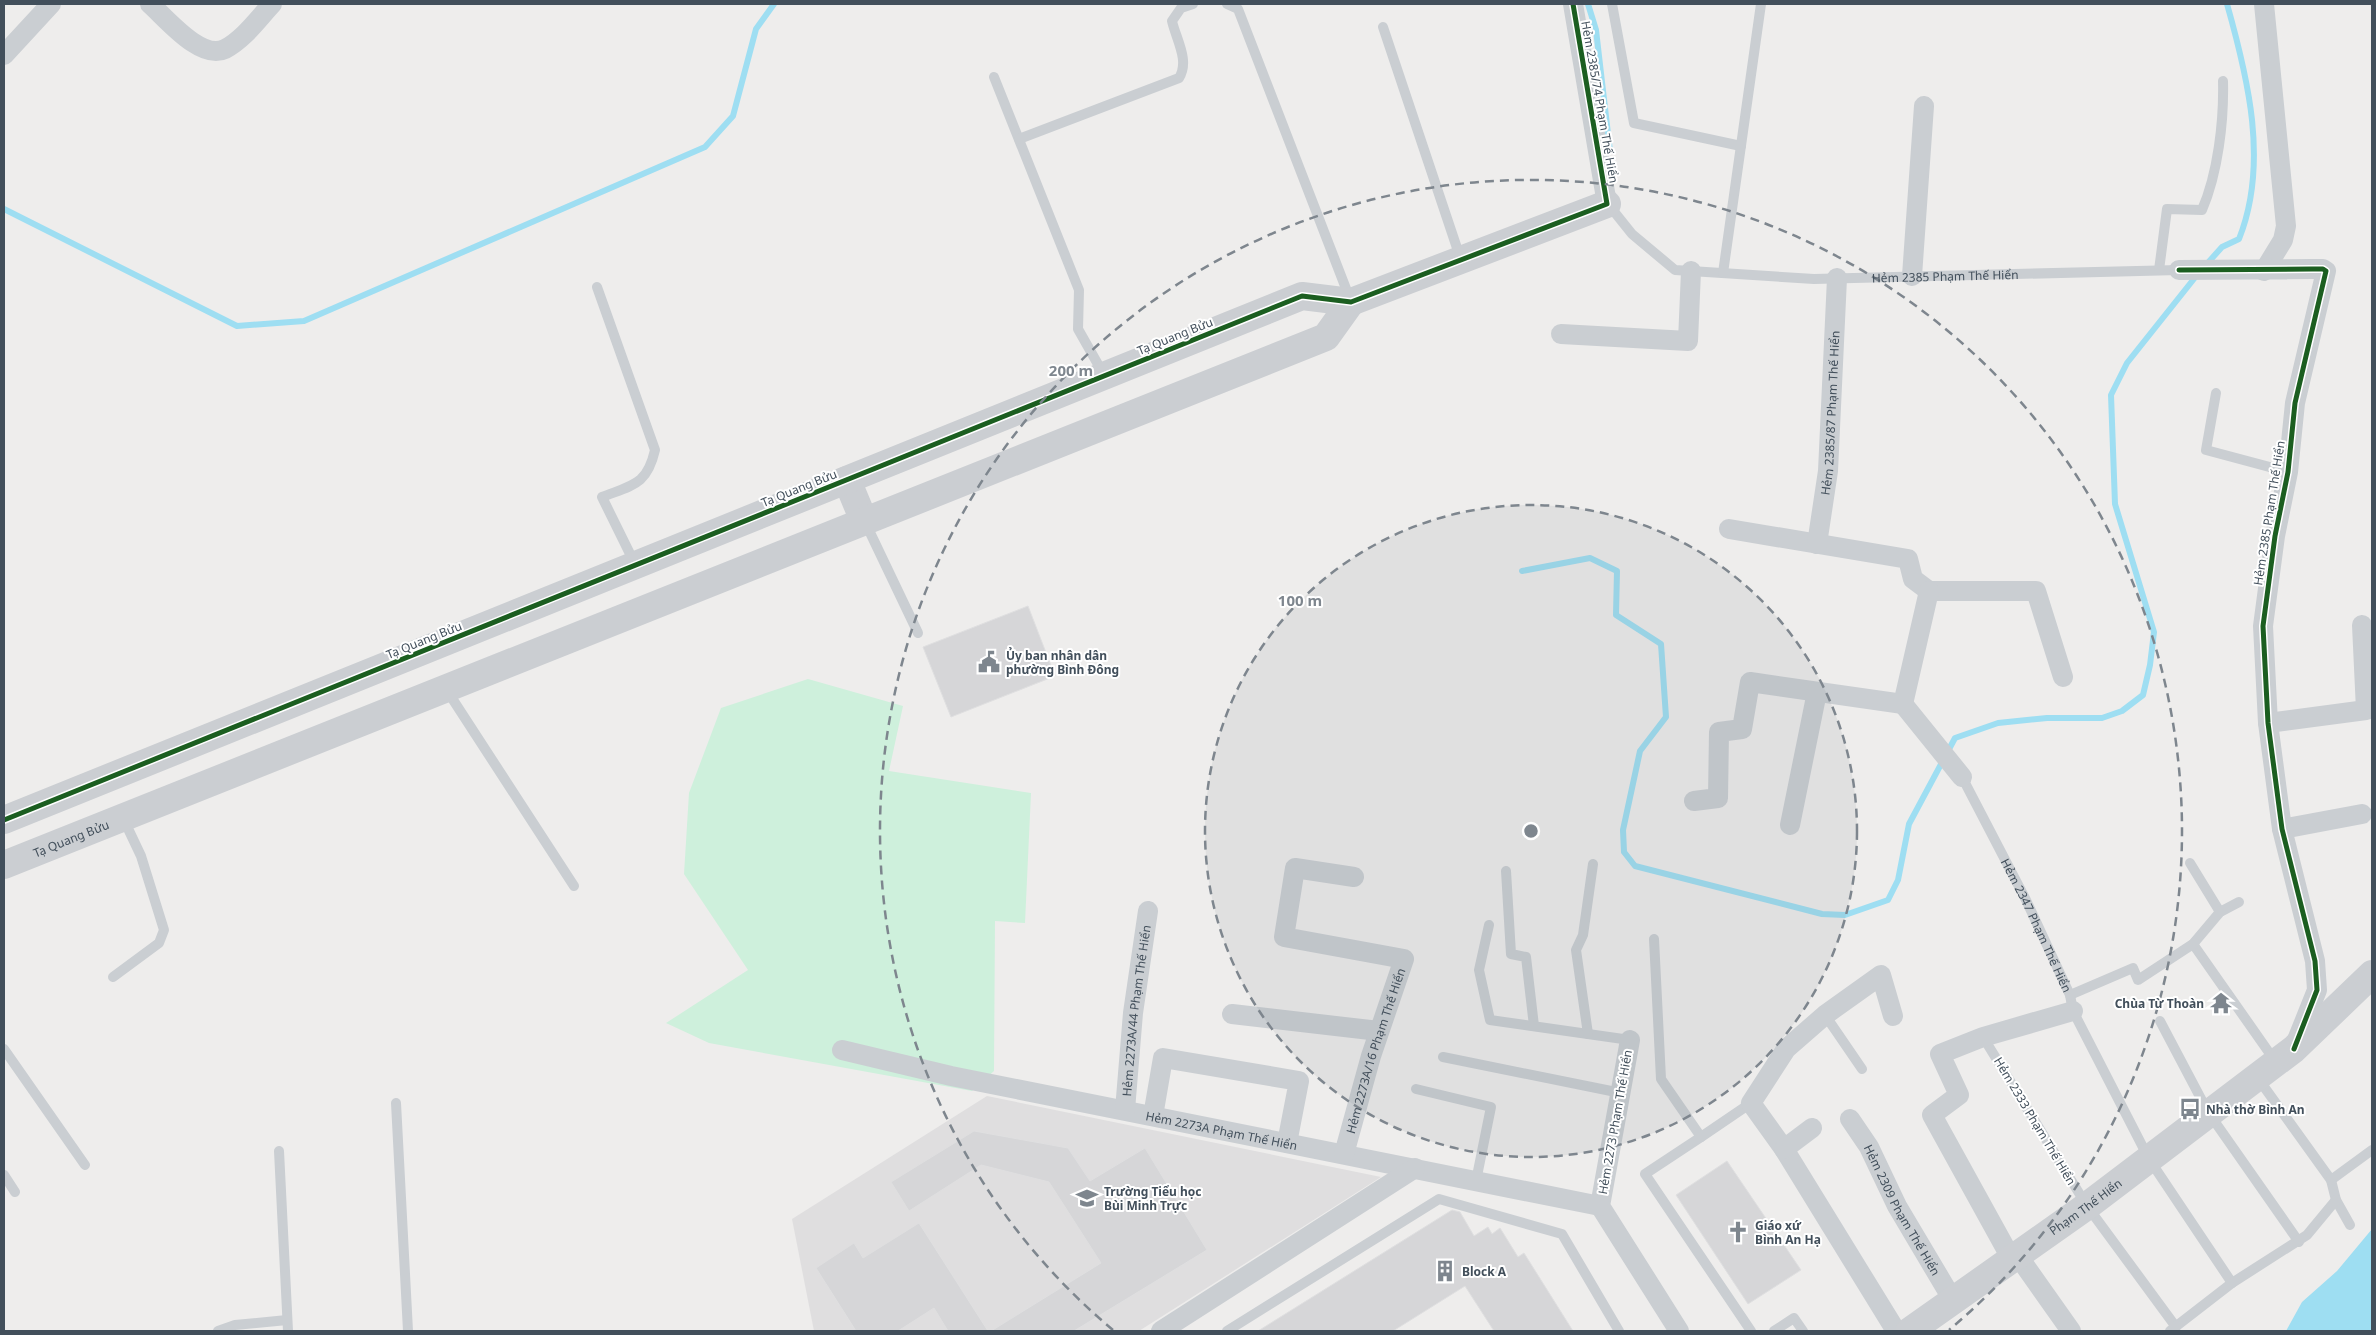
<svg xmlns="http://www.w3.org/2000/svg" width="2376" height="1335" font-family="'Noto Sans',sans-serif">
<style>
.education{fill:#dfdedf}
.green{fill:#cef0dc}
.water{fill:#9edef2}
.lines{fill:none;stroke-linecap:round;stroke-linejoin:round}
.stream{stroke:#9edef2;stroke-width:6}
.building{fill:#d6d6d8;stroke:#dfdfe0}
.lane{stroke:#caced2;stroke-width:10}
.street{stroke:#caced2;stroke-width:20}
.secondary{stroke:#cbced2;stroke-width:28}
.cycleway-casing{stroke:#fff;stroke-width:8}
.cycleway{stroke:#1b5e20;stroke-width:5}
.ring{fill:none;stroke:#7e868e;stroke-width:2.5;stroke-dasharray:9 6}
.labels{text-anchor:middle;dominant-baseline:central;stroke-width:4;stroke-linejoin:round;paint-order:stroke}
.street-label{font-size:12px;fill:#424f5b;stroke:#fff}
.poi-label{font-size:12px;font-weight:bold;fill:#424f5b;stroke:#fff;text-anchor:start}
.centre{fill:#7e868e;stroke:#fff;stroke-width:2.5}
.ring-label{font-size:15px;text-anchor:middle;font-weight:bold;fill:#7e868e;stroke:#fff;stroke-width:4;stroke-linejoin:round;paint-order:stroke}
</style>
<rect width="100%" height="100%" fill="#eeedec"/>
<path class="education" d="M987,1096l394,81 -242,154h-325l-22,-112z"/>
<path class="green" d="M808,679l95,27 -14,65 142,22 -6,130 -30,-2 -1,150 -22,20 -263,-48 -43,-20 82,-53 -64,-96 5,-81 32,-85z"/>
<path class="water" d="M2372,1229v102h-86l16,-29 35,-31z"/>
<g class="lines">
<path class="stream" d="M1588,4l8,26 14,121
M4,209l233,117 67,-5 401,-174 28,-31 23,-87 18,-25
M2205,266l17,-19 17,-8c30,-75 9,-161 -12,-235
M1522,571l68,-13 27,13 -1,44 45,29 5,73 -26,34 -17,79 1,22 11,14 187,48 23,1 43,-15 10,-20 11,-56 46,-86 43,-15 49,-5h55l20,-7 21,-16 7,-30 4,-33 -39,-128 -4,-109 16,-32 70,-88"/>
</g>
<path class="building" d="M1028,606l27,70 -104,41 -28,-70z
M974,1131l94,17 22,33 55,-33 62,102 -133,81h-83l110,-68 -52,-81 -68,-17 -72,46 -18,-29z
M1727,1161l74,109 -53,34 -72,-109z
M1452,1210l8,2 14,24 14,-9 4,7 8,-6 18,29 6,-4 49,78h-79l-29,-45 -72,45h-135z
M919,1223l69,108h-40l-14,-23 -36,23h-42l-40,-63 38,-25 9,15z"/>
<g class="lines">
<g class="lane">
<path d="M1227,4l11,5 112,290"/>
<path d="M1612,4l22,119 107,23"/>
<path d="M1383,27l78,233"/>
<path d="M994,77l85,213 -1,39 26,46"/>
<path d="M1019,139l160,-61c11,-17 -3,-39 -7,-57l9,-13 12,-4"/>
<path id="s1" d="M1608,204l24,30 43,36 139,9 365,-9"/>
<path d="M2159,270l8,-61 35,1c16,-37 22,-89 21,-129"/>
<path d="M1723,273l38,-269"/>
<path d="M597,287l58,163c-8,35 -22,35 -53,47l33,67"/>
<path d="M2216,393l-10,57 82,22"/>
<path d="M865,522l53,111"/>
<path d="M446,689l128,197"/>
<path id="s2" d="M1962,777l64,123 44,95 3,16 76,148 83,124"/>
<path d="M2190,863l30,49"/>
<path d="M1506,871l5,83 15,3 8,69"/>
<path d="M1489,925l-10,45 11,50 140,20"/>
<path d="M1654,939l7,140 40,58 -56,37 106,157"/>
<path d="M2193,944l82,117"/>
<path d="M113,977l46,-34 5,-13 -23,-74 -18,-38"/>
<path d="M2070,995l63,-27 5,12 55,-36 27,-32 19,-10"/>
<path d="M1825,1015l37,54"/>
<path d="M2160,1021l48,91 91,130"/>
<path d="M1588,1034l-12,-84 7,-15 10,-71"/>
<path d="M1983,1037l104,169 89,121"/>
<path d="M4,1049l81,116"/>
<path d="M1443,1057l178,36"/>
<path d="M2257,1077l74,103 5,20 14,25"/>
<path d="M1416,1089l75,18 -15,74"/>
<path d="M396,1103l12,228"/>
<path d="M1701,1137l50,-34"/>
<path d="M279,1151l9,180"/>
<path d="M4,1175l11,17"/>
<path d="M2331,1180l41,-30"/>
<path d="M218,1331l17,-6 52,-5"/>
<path d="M1227,1331l212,-132 123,35 57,97"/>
<path d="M1774,1331l20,-13 9,13"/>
<path d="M2170,1331l62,-48 75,-48 29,-35"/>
</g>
<g class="street">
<path d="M150,4c16,14 51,57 75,45 19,-10 33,-30 47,-45"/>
<path d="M1573,4l34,200"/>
<path d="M2264,4l22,222 -3,14 -19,31"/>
<path d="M4,55l47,-51"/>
<path d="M2179,270l133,-1h11l3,2 -31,132 -7,69 -13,64 -12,90 5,97 14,106 33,132 2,29 -22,55"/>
<path d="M1912,276l12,-170"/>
<path d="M1561,334l127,7 3,-70"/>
<path d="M1729,529l179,30 5,20 16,12"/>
<path id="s3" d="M1817,544l11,-73 9,-193"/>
<path d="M1929,591h107l27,86"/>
<path d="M1903,704l59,73"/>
<path d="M2268,723l98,-13 -4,-85"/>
<path d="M1694,801l24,-3 1,-66 23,-3 8,-47 153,22 26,-113"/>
<path d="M1790,825l27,-133"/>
<path d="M2282,829l80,-15"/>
<path d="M1232,1014l147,17"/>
<path d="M1893,1016l-12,-41 -56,40 -39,34 -35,54 33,46 112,182"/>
<path d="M1630,1040l-30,166 79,125"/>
<path id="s4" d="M842,1050l109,26 649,130"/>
<path id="s5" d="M1125,1110l8,-97 15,-102"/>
<path d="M1153,1116l10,-58 136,23 -12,62"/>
<path id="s6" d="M1850,1119l19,28 28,59 57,96"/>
<path d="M1784,1149l28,-21"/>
<path id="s7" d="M1344,1154l27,-98 33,-97 -120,-22 11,-69 59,9"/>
<path d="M2018,1256l53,75"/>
<path d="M2012,1260l-80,-145 27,-20 -19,-41 43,-17 90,-26"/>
<path d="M1161,1331l254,-163"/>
</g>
<g class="secondary">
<path d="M847,480l17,41"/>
<path d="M4,820l1298,-524 49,6 256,-98"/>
<path id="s8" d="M4,865l1322,-528 25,-35"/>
<path id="s9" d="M1910,1331l177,-125 207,-157 78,-75"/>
</g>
<g class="cycleway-casing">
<path id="cycleway" d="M2179,270l133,-1h11l3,2 -31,132 -7,69 -13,64 -12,90 5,97 14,106 33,132 2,29 -23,59
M4,820l1298,-524 49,6 256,-98 -34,-200"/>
</g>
<use href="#cycleway" class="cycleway"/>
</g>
<circle cx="1531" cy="831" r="326" fill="#7e868e" fill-opacity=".12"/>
<g class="ring">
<circle cx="1531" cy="831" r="326"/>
<path d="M1113 1330A651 651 0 1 1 1949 1330"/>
</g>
<defs>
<g id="civic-bare" transform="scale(1.725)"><path d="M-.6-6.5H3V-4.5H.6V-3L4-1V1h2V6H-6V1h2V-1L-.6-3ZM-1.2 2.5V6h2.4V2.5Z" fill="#7e868e" stroke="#fff" stroke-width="2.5" paint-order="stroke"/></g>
<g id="temple-bare" transform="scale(1.725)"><path d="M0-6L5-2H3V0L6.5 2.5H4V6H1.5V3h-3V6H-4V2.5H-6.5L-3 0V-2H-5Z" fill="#7e868e" stroke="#fff" stroke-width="2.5" paint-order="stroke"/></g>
<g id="bus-bare" transform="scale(1.725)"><path d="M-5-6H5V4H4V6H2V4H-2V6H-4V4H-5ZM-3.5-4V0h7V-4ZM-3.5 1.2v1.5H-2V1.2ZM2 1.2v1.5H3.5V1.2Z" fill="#7e868e" stroke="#fff" stroke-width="2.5" paint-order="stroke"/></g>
<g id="school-bare" transform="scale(1.725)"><path d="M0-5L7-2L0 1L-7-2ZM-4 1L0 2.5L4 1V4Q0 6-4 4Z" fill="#7e868e" stroke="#fff" stroke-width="2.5" paint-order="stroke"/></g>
<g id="church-bare" transform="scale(1.725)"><path d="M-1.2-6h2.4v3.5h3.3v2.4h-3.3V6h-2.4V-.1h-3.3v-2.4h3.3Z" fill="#7e868e" stroke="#fff" stroke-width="2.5" paint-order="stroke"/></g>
<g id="building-bare" transform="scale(1.725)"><path d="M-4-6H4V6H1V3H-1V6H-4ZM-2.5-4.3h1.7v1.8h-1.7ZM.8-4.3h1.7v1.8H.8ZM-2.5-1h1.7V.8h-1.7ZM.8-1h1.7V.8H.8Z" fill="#7e868e" stroke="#fff" stroke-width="2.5" paint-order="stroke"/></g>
</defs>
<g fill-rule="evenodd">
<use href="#civic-bare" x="989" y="662"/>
<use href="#temple-bare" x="2221" y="1003"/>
<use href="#bus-bare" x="2190" y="1109"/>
<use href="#school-bare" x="1087" y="1198"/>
<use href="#church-bare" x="1738" y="1232"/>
<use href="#building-bare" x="1445" y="1271"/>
</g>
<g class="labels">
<g class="street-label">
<text transform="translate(1600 102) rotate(80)">Hẻm 2385/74 Phạm Thế Hiển</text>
<text stroke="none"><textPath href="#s1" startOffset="365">Hẻm 2385 Phạm Thế Hiển</textPath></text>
<text transform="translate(1175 336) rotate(-22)">Tạ Quang Bửu</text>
<text stroke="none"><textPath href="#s3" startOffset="132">Hẻm 2385/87 Phạm Thế Hiển</textPath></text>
<text transform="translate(799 488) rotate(-22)">Tạ Quang Bửu</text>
<text transform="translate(2269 513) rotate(-81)">Hẻm 2385 Phạm Thế Hiển</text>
<text transform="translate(424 640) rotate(-22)">Tạ Quang Bửu</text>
<text stroke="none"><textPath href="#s8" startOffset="72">Tạ Quang Bửu</textPath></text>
<text stroke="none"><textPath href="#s2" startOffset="166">Hẻm 2347 Phạm Thế Hiển</textPath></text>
<text stroke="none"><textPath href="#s5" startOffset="100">Hẻm 2273A/44 Phạm Thế Hiển</textPath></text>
<text stroke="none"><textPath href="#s7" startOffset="108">Hẻm 2273A/16 Phạm Thế Hiển</textPath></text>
<text transform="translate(2035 1121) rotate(59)">Hẻm 2333 Phạm Thế Hiển</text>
<text transform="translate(1615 1122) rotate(-80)">Hẻm 2273 Phạm Thế Hiển</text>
<text stroke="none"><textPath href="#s4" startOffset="388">Hẻm 2273A Phạm Thế Hiển</textPath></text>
<text stroke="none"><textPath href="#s9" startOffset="215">Phạm Thế Hiển</textPath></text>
<text stroke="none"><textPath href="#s6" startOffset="105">Hẻm 2309 Phạm Thế Hiển</textPath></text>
</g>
<g class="poi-label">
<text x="1006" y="655">Ủy ban nhân dân<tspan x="1006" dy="14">phường Bình Đông</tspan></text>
<text x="2204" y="1003" text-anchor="end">Chùa Từ Thoàn</text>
<text x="2206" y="1109">Nhà thờ Bình An</text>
<text x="1104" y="1191">Trường Tiểu học<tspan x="1104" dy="14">Bùi Minh Trực</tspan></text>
<text x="1755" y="1225">Giáo xứ<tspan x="1755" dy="14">Bình An Hạ</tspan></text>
<text x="1462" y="1271">Block A</text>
</g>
</g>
<circle cx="1531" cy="831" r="8" class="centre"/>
<g class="ring-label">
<text x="1071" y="376">200 m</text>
<text x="1300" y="606">100 m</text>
</g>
<rect width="2376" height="1335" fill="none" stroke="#424f5b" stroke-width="10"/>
</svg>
